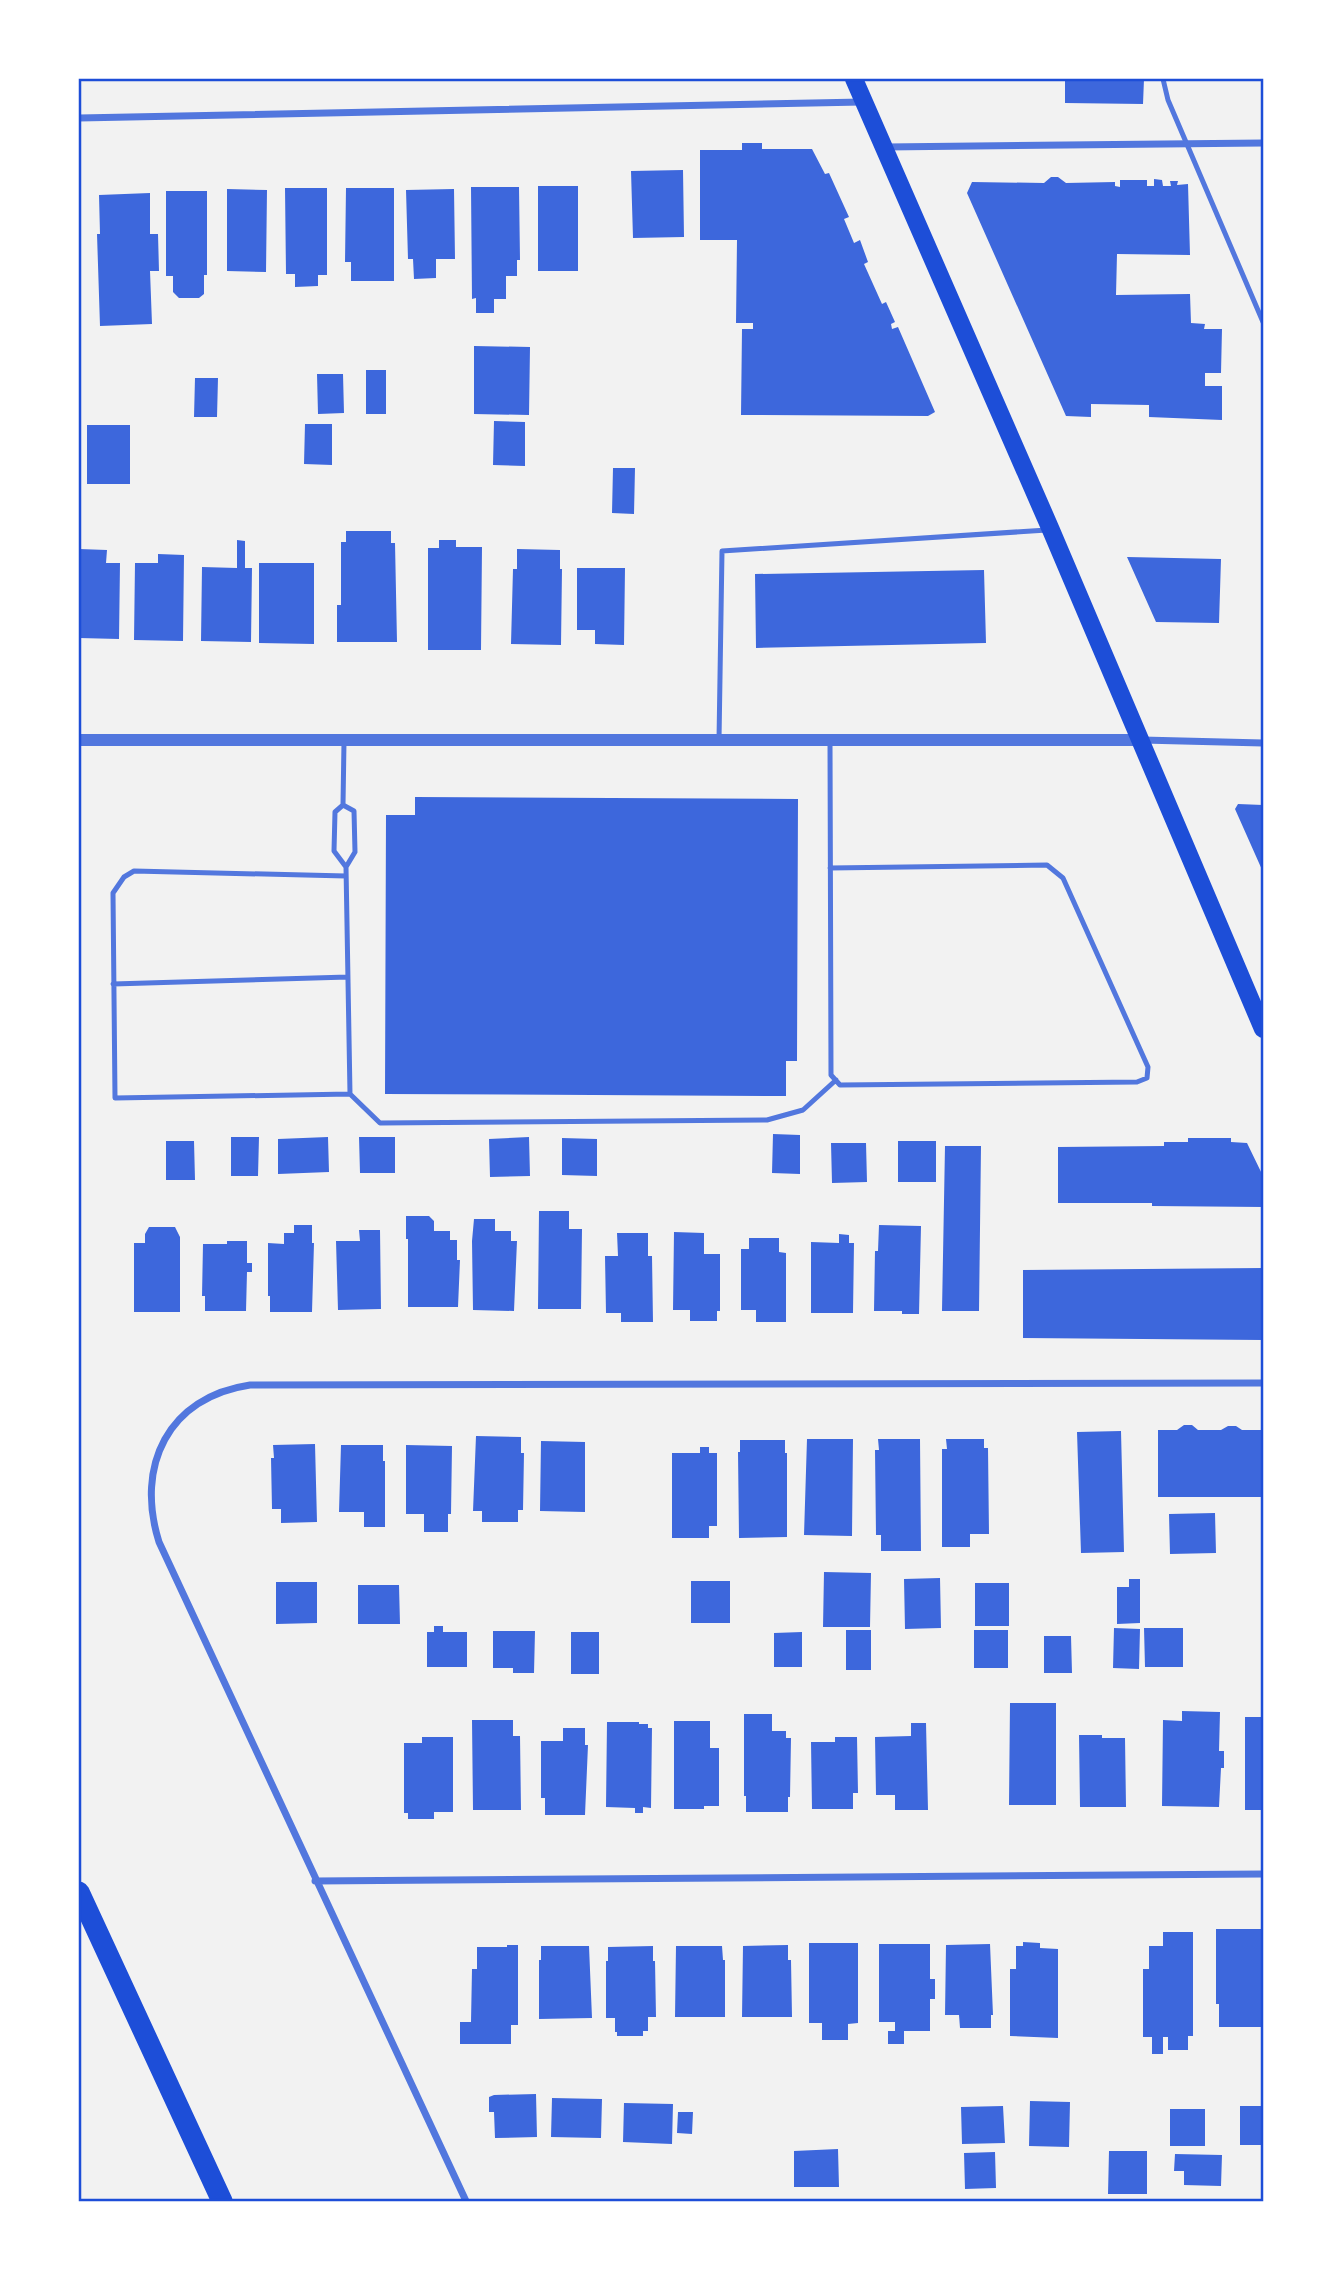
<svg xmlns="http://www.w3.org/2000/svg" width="1342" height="2280" font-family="Signika,sans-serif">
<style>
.building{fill:#3d67dc}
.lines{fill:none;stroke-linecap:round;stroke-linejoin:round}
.service{stroke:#5277de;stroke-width:5}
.minor{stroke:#5277de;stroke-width:7}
.tertiary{stroke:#5277de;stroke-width:12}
.primary{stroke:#1d4ed8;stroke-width:18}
.motorway{stroke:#1d4ed8;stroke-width:21}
.neatline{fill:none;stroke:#1d4ed8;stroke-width:2.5}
</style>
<rect width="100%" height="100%" fill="#f2f2f2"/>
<path class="building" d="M1065,79h79l-1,25 -78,-1z
M742,143h20v6h50l13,25 4,-1 20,44 -5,2 10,24 6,-3 8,22 -4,2 18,40 4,-2 9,20 -4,2 1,5 6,-2 37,85 -7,4 -187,-1 1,-86h11v-6h-17l1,-83h-37v-90h42z
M683,170l1,67 -51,1 -2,-67z
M1051,177h7l8,6 49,-1v4l5,1v-7h27v6h7v-7l8,1 1,6h8l-1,-5h8l-1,4 11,-1 2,71 -73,-1 -1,41 74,-1 1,29 14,1 -1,5h18l-1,44h-16v13h17v34l-73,-3v-12l-58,-1v13l-25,-1 -99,-223 5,-11 72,1z
M538,186h40v85h-40z
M471,187h48l1,73h-3v16h-11v23h-12v14h-18v-15l-4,1z
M285,188h42v87h-9v11l-23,1v-13h-9z
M346,188h48v93h-43v-19h-6z
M227,189l40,1 -1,82 -39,-1z
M454,189l1,70h-19v19l-22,1 -1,-20h-5l-2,-69z
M166,191h41v84h-3v19l-5,4h-20l-6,-6v-16h-7z
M150,193v41h8l1,37h-9l2,53 -52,2 -3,-92h3l-1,-39z
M474,346l56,1 -1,68 -55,-1z
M366,370h20v44h-20z
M317,374h26l1,39 -26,1z
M195,378h23l-1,39h-23z
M494,421l31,1v44l-32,-1z
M305,424h27v41l-28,-1z
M87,425h43v59h-43z
M613,468h22l-1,46 -22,-1z
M346,531h45v12h4l2,99h-60v-37h4v-63h5z
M237,540l8,1v27h7l-1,74 -50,-1 1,-74 35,1z
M439,540h17v7h26l-1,103h-53v-102h11z
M79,549l28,1 -1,13h14l-1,76 -40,-1z
M517,549l43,1v19h2l-1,76 -50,-1 2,-75h4z
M158,554l26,1 -1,86 -49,-1 1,-77h23z
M1127,557l94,2 -2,64 -63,-1z
M259,563h55v81l-55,-1z
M577,568h48l-1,77 -29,-1v-14h-18z
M984,570l2,73 -230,5 -1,-74z
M415,797l383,2 -1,262h-11v35l-401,-2 1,-279h29z
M1238,804l25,1v67l-28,-63z
M773,1134l27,1v39l-28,-1z
M231,1137h28l-1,39h-27z
M328,1137l1,35 -51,2v-35z
M359,1137h36v36h-35z
M529,1137l1,39 -40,1 -1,-38z
M562,1138l35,1v37l-35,-1z
M1188,1138h43v4l16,1 16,33v31l-111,-1v-3h-94v-56l106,-1v-4h24z
M166,1141h28l1,39h-29z
M898,1141h38v41h-38z
M831,1143h35l1,39 -35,1z
M945,1146h36l-2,165h-37z
M539,1211h30v18h13l-1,80h-43z
M406,1216h23l5,5v10h16v9h7v20h3l-2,47h-50v-68h-2z
M474,1219h21v12h16v10h6l-3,70 -41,-1 -1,-69z
M294,1225h18v18h2l-2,69h-42v-16h-2v-53l16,1v-11h10z
M879,1225l42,1 -2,88h-17v-3h-28l1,-60h3z
M149,1227h26l5,10v75h-46v-69h11v-9z
M359,1230h21l1,79 -43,1 -2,-69h24z
M674,1232l30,1v21h16v57h-3v10h-27v-11h-17z
M617,1233h31v23h4l1,66h-32v-9h-15l-1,-57h13z
M839,1234l10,1v8h5l-1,70h-42v-71l28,1z
M749,1238h30v14l7,1v69h-30v-12h-15v-61h8z
M227,1241h20v22h5v9h-5l-1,39h-41v-15h-3l1,-52h24z
M1263,1268v72l-240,-2v-68z
M1184,1425h8l6,5h23l7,-4h8l6,4h21v67h-105v-67h19z
M1121,1431l3,121 -43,1 -4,-121z
M476,1436l45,1v16h3l-1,57h-5v12h-36v-11h-9z
M807,1439h46l-1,97 -48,-1z
M878,1439h42l1,112h-40v-16h-5l-1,-85h4z
M946,1439h38v9h4l1,86h-19v13h-28v-98h5z
M740,1440h45v13h2v84l-48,1 -1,-86h2z
M541,1441l44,1v70l-45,-1z
M315,1444l2,78 -36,1v-14h-9l-1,-51h3l-1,-13z
M341,1445h42v16h2v66h-21v-15h-25z
M406,1445l46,1 -1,68h-3v18h-24v-18h-18z
M700,1447h9v6h8v73h-8v12h-37v-85h28z
M1215,1513l1,40 -46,1 -1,-40z
M824,1572l47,1 -1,54h-47z
M940,1578l1,50 -36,1 -1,-50z
M1129,1579h11v44l-23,1v-37h12z
M691,1581h39v42h-39z
M276,1582h41v41l-41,1z
M975,1583h34v43h-34z
M358,1585h41l1,39h-42z
M434,1626h9v6h24v35h-40v-35h7z
M1114,1628l26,1 -1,40 -26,-1z
M1144,1628h39v39h-38z
M846,1630h25v40h-25z
M974,1630h34v38h-34z
M493,1631h42l-1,42h-21v-5h-20z
M571,1632h28v42h-28z
M802,1632v35h-28v-34z
M1044,1636h27l1,37h-28z
M1010,1703h46v102h-47z
M1182,1711l38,1 -1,39h5v17h-3l-2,39 -57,-1 1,-86 19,1z
M744,1714h28v17h14v7h5l-1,59h-2v15h-42v-16h-2z
M1245,1717h18v93h-18z
M472,1720h41v16h7l1,74h-48z
M674,1721h36v27h9v58h-15v3h-30z
M607,1722h32v2h9v4h4l-1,80 -8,-1v6h-8v-5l-29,-1z
M911,1723h15l2,87h-33v-15h-19l-1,-58 36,-1z
M563,1728h22v17h3l-3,70h-40v-17h-4v-57h22z
M1079,1735h23v3h23l1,69h-46z
M422,1737h31v75h-19v7h-26v-6h-4v-70h18z
M835,1737h22l1,56h-5v16h-41l-1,-67h24z
M1216,1929h47v75h-2v3h2v10h-2v10h-42v-23h-3z
M1163,1932h30v104h-5v14h-20v-13h-5v17h-11v-17h-9v-68h6v-23h14z
M1023,1942l17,1v5l18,1v89l-48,-2v-67h6v-23h7z
M809,1943h49v80l-10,1v16h-26v-17h-13z
M879,1944h51v35h5v20h-5v32h-26v13h-16v-13h7v-9h-16z
M990,1944l3,71h-2v13h-31l-1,-13h-14l1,-70z
M507,1945h11v80h-7v19h-51v-22h11l1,-53h5v-22h30z
M788,1945v15h3l1,57h-50l1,-71z
M541,1946h48l3,72 -53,1v-59h2z
M653,1946v15h2l1,56h-8v14h-5v5h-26v-4h-2v-14h-9v-57h2v-14z
M676,1946h46l1,14h2v57h-50z
M536,2094l1,43 -42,1 -1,-26h-5v-15l5,-2z
M552,2098l50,1 -1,39 -50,-1z
M1030,2101l40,1 -1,45 -40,-1z
M624,2103l49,1 -1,40 -49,-2z
M1003,2106l2,37 -43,1 -1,-37z
M1240,2106h23v39h-23z
M1170,2109h35v37h-35z
M678,2112h15l-1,22 -15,-1z
M838,2149l1,38h-45v-36z
M1109,2151h38v43h-39z
M995,2152l1,36 -31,1 -1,-36z
M1175,2154l47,1 -1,31 -37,-1v-14h-10z"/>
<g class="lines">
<path class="service" d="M1163,79l5,21 95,222
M719,740l3,-189 325,-21
M830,740l1,335 9,10 297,-3 10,-4 1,-11 -85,-189 -16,-13 -217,3
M343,805l11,6 1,41 -9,15 -12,-16 1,-39z
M343,805l1,-63
M346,867l4,227 -235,4 -2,-205 11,-16 10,-6 212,5
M113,984l235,-7
M350,1094l30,29 387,-3 36,-10 33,-30"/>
<path class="minor" d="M79,118l783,-16
M886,147l377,-4
M1142,740l121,3
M315,1881l948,-7
M466,2201l-307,-659c-24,-76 9,-145 91,-157l1013,-2"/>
<path class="tertiary" d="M79,740h1062"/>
<path class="primary" d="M854,79l197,451 212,499"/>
<path class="motorway" d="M79,1892l143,309"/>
</g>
<rect width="1342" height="2280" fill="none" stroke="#ffffff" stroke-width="161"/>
<rect x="80" y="80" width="1182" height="2120" class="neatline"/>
</svg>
